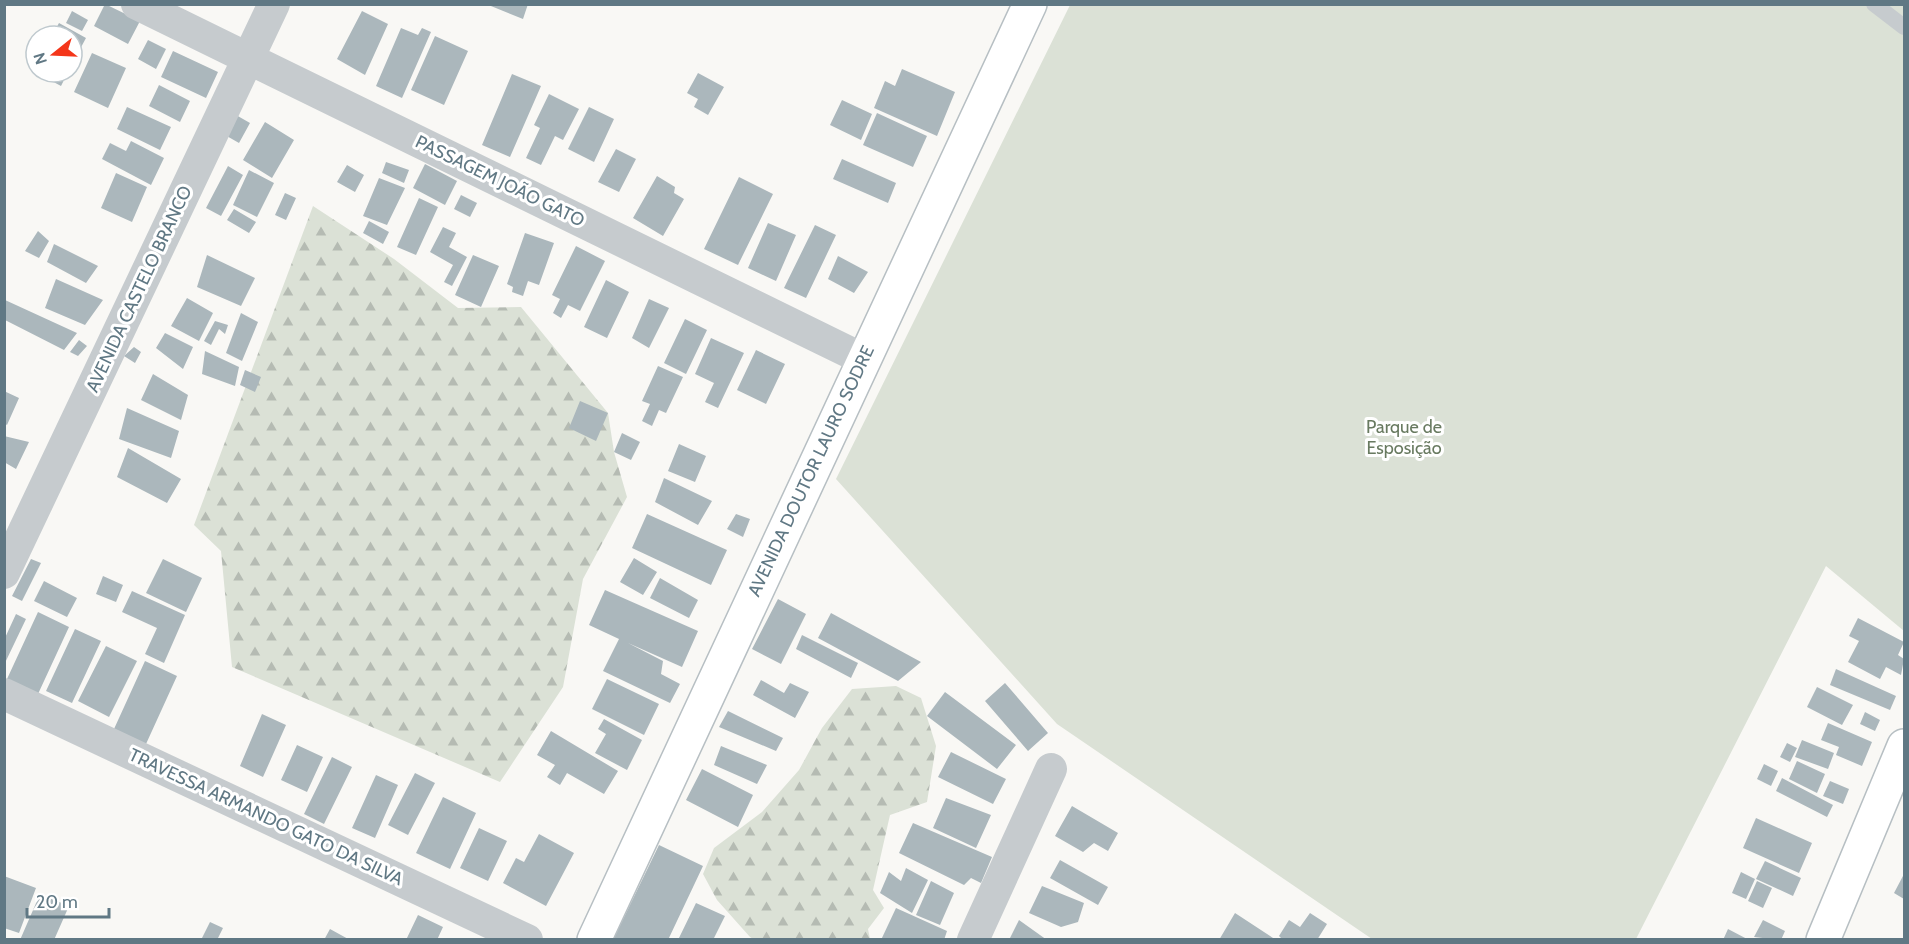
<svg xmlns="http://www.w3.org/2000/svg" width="1909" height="944" font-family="Cabin,sans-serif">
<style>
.forest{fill:url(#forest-firs)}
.park{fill:#dbe1d6}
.building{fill:#abb7bc}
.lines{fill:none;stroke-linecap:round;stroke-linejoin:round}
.secondary-casing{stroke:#b7bfc3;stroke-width:36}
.lane{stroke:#c6cbce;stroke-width:16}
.street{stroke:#c6cbce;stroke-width:32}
.secondary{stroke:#fff;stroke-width:33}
.labels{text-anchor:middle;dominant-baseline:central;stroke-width:6;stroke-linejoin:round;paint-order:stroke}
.street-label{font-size:18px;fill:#607884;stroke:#fff}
.park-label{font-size:18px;fill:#687a60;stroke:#fff}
</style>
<defs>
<pattern id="forest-firs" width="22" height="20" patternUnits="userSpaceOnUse" patternTransform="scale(1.5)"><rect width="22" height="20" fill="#dbe1d6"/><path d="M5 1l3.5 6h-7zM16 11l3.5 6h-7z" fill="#b5bbb3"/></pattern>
</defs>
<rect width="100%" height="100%" fill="#f9f8f5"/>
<path class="forest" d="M313,206l81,53 64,49 63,-1 87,106 6,39 13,45 -44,82 -20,108 -63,95 -268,-115 -11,-116 -27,-26z
M896,686l25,12 15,48 -9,56 -37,13 -17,75 11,18 -16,21 2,10 -115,1 -5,-3 -33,-37 -14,-26 11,-26 48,-36 37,-42 23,-42 30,-39z"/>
<path class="park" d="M1070,5h834v626l-78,-65 -190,373h-264l-315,-215 -221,-245z"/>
<path class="building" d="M105,4l35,17 -12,23 -34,-18z
M486,4h42l-5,15z
M72,11l16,9 -6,11 -16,-8z
M362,11l26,13 -23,51 -28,-16z
M59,23l27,15 -14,26v-28h-20z
M401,28l17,7 4,-7 9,4 -29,66 -26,-12z
M435,36l33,15 -24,54 -33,-15z
M148,40l18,9 -10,20 -18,-10z
M173,51l45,21 -12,26 -45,-21z
M92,53l34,15 -18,40 -34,-16z
M36,66v6h32l-7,14 -28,-15z
M902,69l53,23 -18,44 -63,-28 11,-27 10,5z
M698,73l26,14 -16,28 -14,-8 4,-8 -11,-6z
M512,74l29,12 -31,71 -28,-12z
M159,85l31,16 -10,21 -31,-16z
M549,94l30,15 -16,31 -8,-4 -14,29 -15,-7 14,-30 -6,-3z
M842,100l30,14 -11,26 -31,-15z
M127,107l44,20 -11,23 -43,-21z
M589,107l25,12 -20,43 -26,-13z
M877,113l50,23 -14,31 -50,-22z
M236,115l14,8 -11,20 -14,-8z
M265,122l29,18 -22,38 -29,-18z
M131,141l33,17 -13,27 -49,-26 8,-16 16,8z
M616,149l20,10 -17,33 -21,-10z
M842,159l54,24 -8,20 -55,-24z
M386,162l23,8 -5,13 -22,-10z
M425,164l32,17 -12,24 -32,-17z
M347,165l17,10 -9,17 -18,-10z
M228,166l15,9 -22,41 -15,-8z
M249,170l25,13 -17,34 -24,-12z
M116,173l31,14 -15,35 -31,-14z
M657,176l18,11 -1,6 10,6 -21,37 -30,-18z
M739,177l34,17 -35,71 -34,-16z
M379,178l26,10 -18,37 -24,-9z
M285,193l11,5 -10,22 -11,-5z
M461,195l16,8 -7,14 -16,-8z
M419,198l19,9 -22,48 -19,-8z
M234,209l22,13 -7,11 -22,-13z
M369,221l20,11 -6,12 -20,-11z
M768,223l28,12 -20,46 -28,-13z
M815,225l21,10 -30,63 -22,-10z
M443,227l13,6 -7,14 18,10 -15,29 -8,-4 9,-17 -23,-13z
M38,231l11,10 -10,17 -14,-7z
M525,233l29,10 -15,42 -11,-4 -5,15 -11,-4 1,-5 -6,-3z
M54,244l44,22 -12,17 -39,-21z
M576,246l29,15 -25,50 -12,-6 -7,13 -8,-5 7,-14 -8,-4z
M207,255l48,23 -14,28 -44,-19z
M473,255l26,11 -18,41 -26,-12z
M838,256l30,16 -14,21 -26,-14z
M56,279l47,21 -18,25 -40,-17z
M606,280l23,12 -22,46 -23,-11z
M187,298l26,15 -14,28 -28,-15z
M649,299l20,9 -20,40 -17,-10z
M5,300l72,33 -13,17 -59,-30z
M241,313l17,9 -16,39 -16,-8z
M685,319l22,11 -21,44 -22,-11z
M215,321l13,4 -3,9 -6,-5 -8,16 -7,-4z
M165,333l28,14 -10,22 -27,-21z
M711,338l33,15 -26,55 -13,-6 9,-19 -19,-9z
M79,340l8,6 -9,10 -8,-4z
M134,347l7,5 -6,11 -11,-7z
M756,350l29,14 -19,40 -29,-14z
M205,351l34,16 -4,19 -33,-12z
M658,366l25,11 -17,36 -7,-3 -7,16 -10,-5 8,-17 -8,-3z
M245,370l16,7 -6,15 -15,-7z
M153,374l35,21 -7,25 -40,-20z
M4,391l15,7 -12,27 -3,-2z
M580,401l28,12 -12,28 -27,-13z
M127,408l52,23 -8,27 -52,-19z
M622,433l18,9 -9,18 -17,-8z
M4,436l25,6 -13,27 -12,-7z
M679,444l27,12 -11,26 -27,-11z
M128,448l53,31 -14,24 -50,-26z
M664,478l48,23 -14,24 -43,-23z
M647,514l80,36 -16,35 -79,-37z
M736,514l14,5 -7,18 -16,-8z
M634,558l23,14 -14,23 -23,-13z
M31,559l10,4 -19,38 -10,-5z
M163,559l39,19 -16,34 -40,-19z
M103,576l20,9 -7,17 -20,-8z
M660,578l38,22 -9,18 -39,-20z
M44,581l33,17 -10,19 -33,-16z
M605,590l93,41 -16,36 -54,-24 35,18 -2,13 19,10 -10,19 -67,-32 16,-32 -30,-14z
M132,591l53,24 -21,48 -19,-9 12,-26 -35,-16z
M778,599l28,15 -25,50 -29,-15z
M38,612l31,15 -31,67 -31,-15z
M831,613l90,49 -23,19 -80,-43z
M16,614l10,5 -22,46v-25z
M1858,618l46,24 -6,13 6,4 -3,16 -15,-8 -6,12 -32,-17 11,-21 -10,-5z
M75,629l26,12 -29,62 -26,-12z
M802,635l56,28 -7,15 -55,-29z
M106,646l31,15 -28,56 -31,-16z
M145,661l32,15 -31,68 -32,-15z
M1836,669l60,27 -6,14 -60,-25z
M607,679l52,25 -15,31 -52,-26z
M761,680l23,13 6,-10 19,9 -14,26 -42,-23z
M1005,683l43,50 -20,18 -43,-50z
M1817,687l36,18 -11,20 -35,-18z
M945,692l71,53 -19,24 -70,-53z
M728,711l55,27 -7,13 -57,-24z
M1865,712l15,8 -5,11 -15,-7z
M262,714l24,11 -23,52 -23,-11z
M604,719l38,21 -15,30 -32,-17 11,-19 -8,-5z
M1828,723l44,19 -10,24 -26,-11 3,-8 -18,-7z
M551,731l67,40 -14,23 -37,-21 -7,12 -13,-8 8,-12 -18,-10z
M1802,740l32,13 -6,16 -33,-12z
M1787,743l10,5 -7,14 -10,-5z
M297,745l26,12 -16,35 -26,-12z
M721,746l46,19 -10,19 -43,-19z
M951,752l55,27 -13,25 -55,-27z
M332,757l20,10 -28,57 -20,-10z
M1797,761l28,13 -8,19 -28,-14z
M1764,764l14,7 -7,15 -14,-7z
M702,769l51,26 -15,32 -52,-27z
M415,773l20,10 -27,52 -20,-10z
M376,775l22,10 -23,53 -23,-10z
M1782,778l51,27 -6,12 -51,-26z
M1830,781l19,8 -6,15 -20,-8z
M443,797l33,16 -26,56 -34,-16z
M946,798l45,17 -15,33 -43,-20z
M1072,806l46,27 -10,18 -14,-8 -11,9 -28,-16z
M1756,818l56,25 -13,30 -56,-25z
M913,823l79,34 -11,26 -10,-5 -7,7 -65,-32z
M479,828l28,13 -19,40 -28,-13z
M539,834l35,19 -28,53 -43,-23 13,-25 8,4z
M659,845l44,21 -35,74h-55z
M1060,860l48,27 -10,18 -48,-27z
M1765,861l36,17 -8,18 -37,-17z
M906,868l22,12 -16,33 -32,-20 9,-21 12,9z
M1741,872l14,7 -9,20 -14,-6z
M1904,874v25l-10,-6z
M4,876l32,12 -17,45 -15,-5z
M931,881l23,12 -14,32 -24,-10z
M1757,881l15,7 -9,20 -15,-7z
M1042,886l42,17 -6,19 -17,5 -32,-14z
M40,894l29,12 -15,34h-34z
M696,903l29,13 -12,24h-35z
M896,908l51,23 -3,9h-63z
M1235,913l41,27h-57z
M1310,913l17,11 -10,16h-34l-4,-4 10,-16 11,7z
M418,915l25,12 -6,13h-31z
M1019,920l28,20h-38z
M1763,920l22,11 -4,9 -27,-3z
M210,922l13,6 -6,12h-16z
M330,929l20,11h-26z
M1728,929l21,11h-26z"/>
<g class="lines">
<g class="secondary-casing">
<path id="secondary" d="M594,940l436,-936
M1823,940l81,-194"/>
</g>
<path class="lane" d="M1874,4l30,23"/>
<path class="street" d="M137,4l726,355
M4,573l270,-569
M4,694l523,246
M973,940l78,-171"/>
<use href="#secondary" class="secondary"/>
</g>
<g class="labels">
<g class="street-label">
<text transform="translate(500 181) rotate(26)">PASSAGEM JOÃO GATO</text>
<text transform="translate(139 289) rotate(-65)">AVENIDA CASTELO BRANCO</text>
<text transform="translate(811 471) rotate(-65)">AVENIDA DOUTOR LAURO SODRE</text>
<text transform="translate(266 817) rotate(25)">TRAVESSA ARMANDO GATO DA SILVA</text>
</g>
<g class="park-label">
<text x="1404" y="427">Parque de<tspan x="1404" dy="21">Esposição</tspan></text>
</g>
</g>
<rect width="1909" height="944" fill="none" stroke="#607884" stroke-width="12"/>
<g transform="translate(54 54) rotate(252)"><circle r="28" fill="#ffffff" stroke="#bfc9ce" stroke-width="1.5"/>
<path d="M0-4.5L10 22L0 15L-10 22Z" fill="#f4361a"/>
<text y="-9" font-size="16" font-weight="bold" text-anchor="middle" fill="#607884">N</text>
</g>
<path d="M27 908v9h82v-9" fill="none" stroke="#607884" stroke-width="3"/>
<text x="36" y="908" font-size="18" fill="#607884" stroke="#ffffff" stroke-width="4.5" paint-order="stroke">20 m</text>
</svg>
